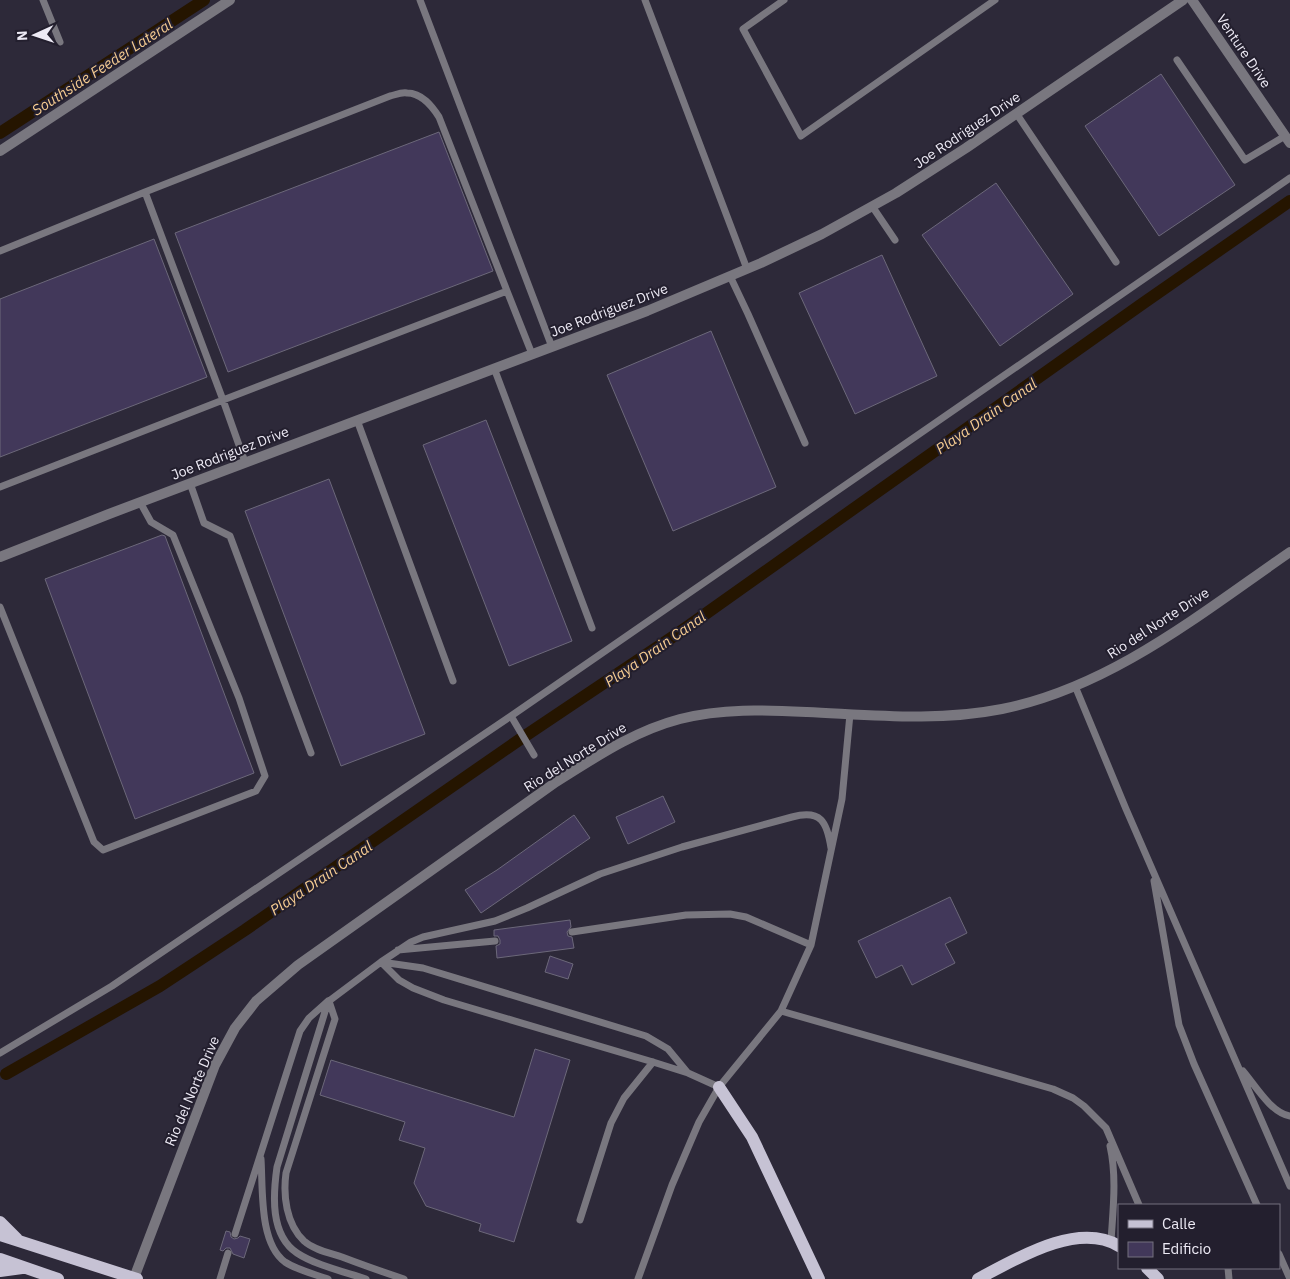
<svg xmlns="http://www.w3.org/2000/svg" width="1290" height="1279" font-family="'IBM Plex Sans',sans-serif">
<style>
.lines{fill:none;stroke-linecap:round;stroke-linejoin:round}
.canal{stroke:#251500;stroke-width:12}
.building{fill:#42385a;stroke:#6c687a}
.service{stroke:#79777f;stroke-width:7}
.minor{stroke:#79777f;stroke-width:10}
.primary{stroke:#c6c2d4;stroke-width:12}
.labels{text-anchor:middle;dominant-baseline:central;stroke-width:4;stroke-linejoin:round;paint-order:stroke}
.street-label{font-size:14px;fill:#edeaf5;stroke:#231f2e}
.water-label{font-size:15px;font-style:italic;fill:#f5cb91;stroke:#231f2e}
</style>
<rect width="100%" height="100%" fill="#2d2939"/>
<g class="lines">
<path class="canal" d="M0,133l204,-133
M6,1074l154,-88 85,-56 274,-190 161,-108 462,-328 148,-103"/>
</g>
<path class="building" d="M1161,74l74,111 -76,51 -74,-110z
M439,132l54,139 -265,101 -53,-139z
M996,183l77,111 -73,52 -78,-111z
M154,239l53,138 -207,80v-158z
M882,255l55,121 -82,38 -56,-121z
M711,331l65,156 -103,44 -66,-156z
M486,420l86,221 -63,25 -86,-221z
M329,479l96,255 -84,32 -96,-255z
M162,535l3,1 89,237 -119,46 -90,-240z
M663,796l12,26 -47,22 -12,-27z
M574,815l16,23 -109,75 -16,-23 32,-20z
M950,897l17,36 -22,11 10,19 -43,22 -10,-20 -26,13 -18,-37z
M570,920l1,7 -4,5 1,4 4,1 2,11 -77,10 -1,-12 4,-2v-4l-2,-4h-4v-6z
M550,956l23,8 -5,15 -23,-7z
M535,1049l35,11 -56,182 -35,-11 2,-7 -55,-18 -12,-23 11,-35 -26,-8 6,-18 -85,-27 11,-35 183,57z
M226,1231l4,1 1,5 3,2 4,-1 2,-2 10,3 -6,19 -11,-4 -3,-6h-4l-3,3 -3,-1z"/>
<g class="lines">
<path class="service" d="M43,0l17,42
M420,0l132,347
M645,0l102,269
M784,0l-41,29 58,107 194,-136
M1177,60l68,100 40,-24
M1016,113l100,149
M145,192l245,-96c5,-1 11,-4 17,-3 15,0 25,13 32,24l68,174
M872,206l23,34
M0,251l145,-59 78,208 284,-109 25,63
M730,276l18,38 57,129
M494,368l98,260
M357,420l96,261
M190,483l14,40 26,13 81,217
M0,487l223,-87 22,62
M0,607l94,235 9,8 153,-59 9,-15 -26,-78 -66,-163 -22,-13 -11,-20
M1075,686l51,123 164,377
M511,716l23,39
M1154,881l25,144 15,39 63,141
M572,932l114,-17 44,-1 16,3 65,28
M398,950l97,-9
M328,1002l-51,165c-4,28 -7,68 20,86 18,12 48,19 69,26
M781,1011l272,78 20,9 11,8 22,22 33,77
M0,1053l112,-67 399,-270 779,-538
M1243,1071c12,14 28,42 47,45
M719,1087l-31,-14 -35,-11 -209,-62 -31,-12 -14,-8 -18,-18 30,-20 12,-5 72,-16 32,-13 73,-34 82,-27 110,-30c29,-8 35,5 39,31
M1110,1146c7,31 3,63 1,95
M261,1159c2,30 -2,84 24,103 12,8 29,12 43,17
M580,1220l31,-97 13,-25 29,-36
M235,1234l65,-203 9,-13 19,-17
M1279,1254l11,25
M1228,1268l1,11
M220,1279l8,-26
M404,1279c-21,-7 -41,-14 -62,-22 -12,-4 -28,-7 -38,-16 -18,-17 -21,-46 -18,-68l49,-154 -6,-18 52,-39 42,6 223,68 22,13 19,23
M638,1279l34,-94 27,-63 20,-35 62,-76 30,-66 31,-146 8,-85"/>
<path class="minor" d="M1192,0l98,143
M0,151l230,-151
M0,557l109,-43 538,-203 114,-48 61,-29 74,-41 70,-45 217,-148
M134,1278l81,-213 20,-37 21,-27 42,-36 258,-183c40,-25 78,-51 124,-63 42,-11 84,-9 127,-7 66,3 129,10 195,-3 109,-22 198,-95 288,-157"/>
<path class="primary" d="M719,1087l33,50 67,142
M0,1222l17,17
M0,1235l137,44
M0,1259l58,20
M1147,1268l11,11
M0,1271l22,-3
M978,1279c38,-20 99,-58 141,-33"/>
</g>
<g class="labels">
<g class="street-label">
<text transform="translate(1244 51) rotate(56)">Venture Drive</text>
<text transform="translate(967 130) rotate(-34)">Joe Rodriguez Drive</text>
<text transform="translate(609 310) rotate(-21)">Joe Rodriguez Drive</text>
<text transform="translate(230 453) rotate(-21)">Joe Rodriguez Drive</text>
<text transform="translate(1158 623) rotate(-33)">Rio del Norte Drive</text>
<text transform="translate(575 757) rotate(-32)">Rio del Norte Drive</text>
<text transform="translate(192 1091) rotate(-67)">Rio del Norte Drive</text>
</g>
<g class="water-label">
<text transform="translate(102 67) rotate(-33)">Southside Feeder Lateral</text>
<text transform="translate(986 416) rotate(-35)">Playa Drain Canal</text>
<text transform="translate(655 649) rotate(-35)">Playa Drain Canal</text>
<text transform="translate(321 878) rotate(-34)">Playa Drain Canal</text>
</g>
</g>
<rect x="1118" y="1204" width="162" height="65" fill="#231f2e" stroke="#74707e"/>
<rect x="1128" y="1220" width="25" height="8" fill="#c6c2d4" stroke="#74707e"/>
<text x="1162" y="1229" font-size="15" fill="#edeaf5">Calle</text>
<rect x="1128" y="1242" width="25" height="15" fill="#42385a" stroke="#74707e"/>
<text x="1162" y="1254" font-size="15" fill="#edeaf5">Edificio</text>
<g transform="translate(35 35) rotate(267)" stroke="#231f2e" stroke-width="4" paint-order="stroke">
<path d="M0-4L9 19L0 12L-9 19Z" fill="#edeaf5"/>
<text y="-8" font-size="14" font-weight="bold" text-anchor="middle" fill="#edeaf5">N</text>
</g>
</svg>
